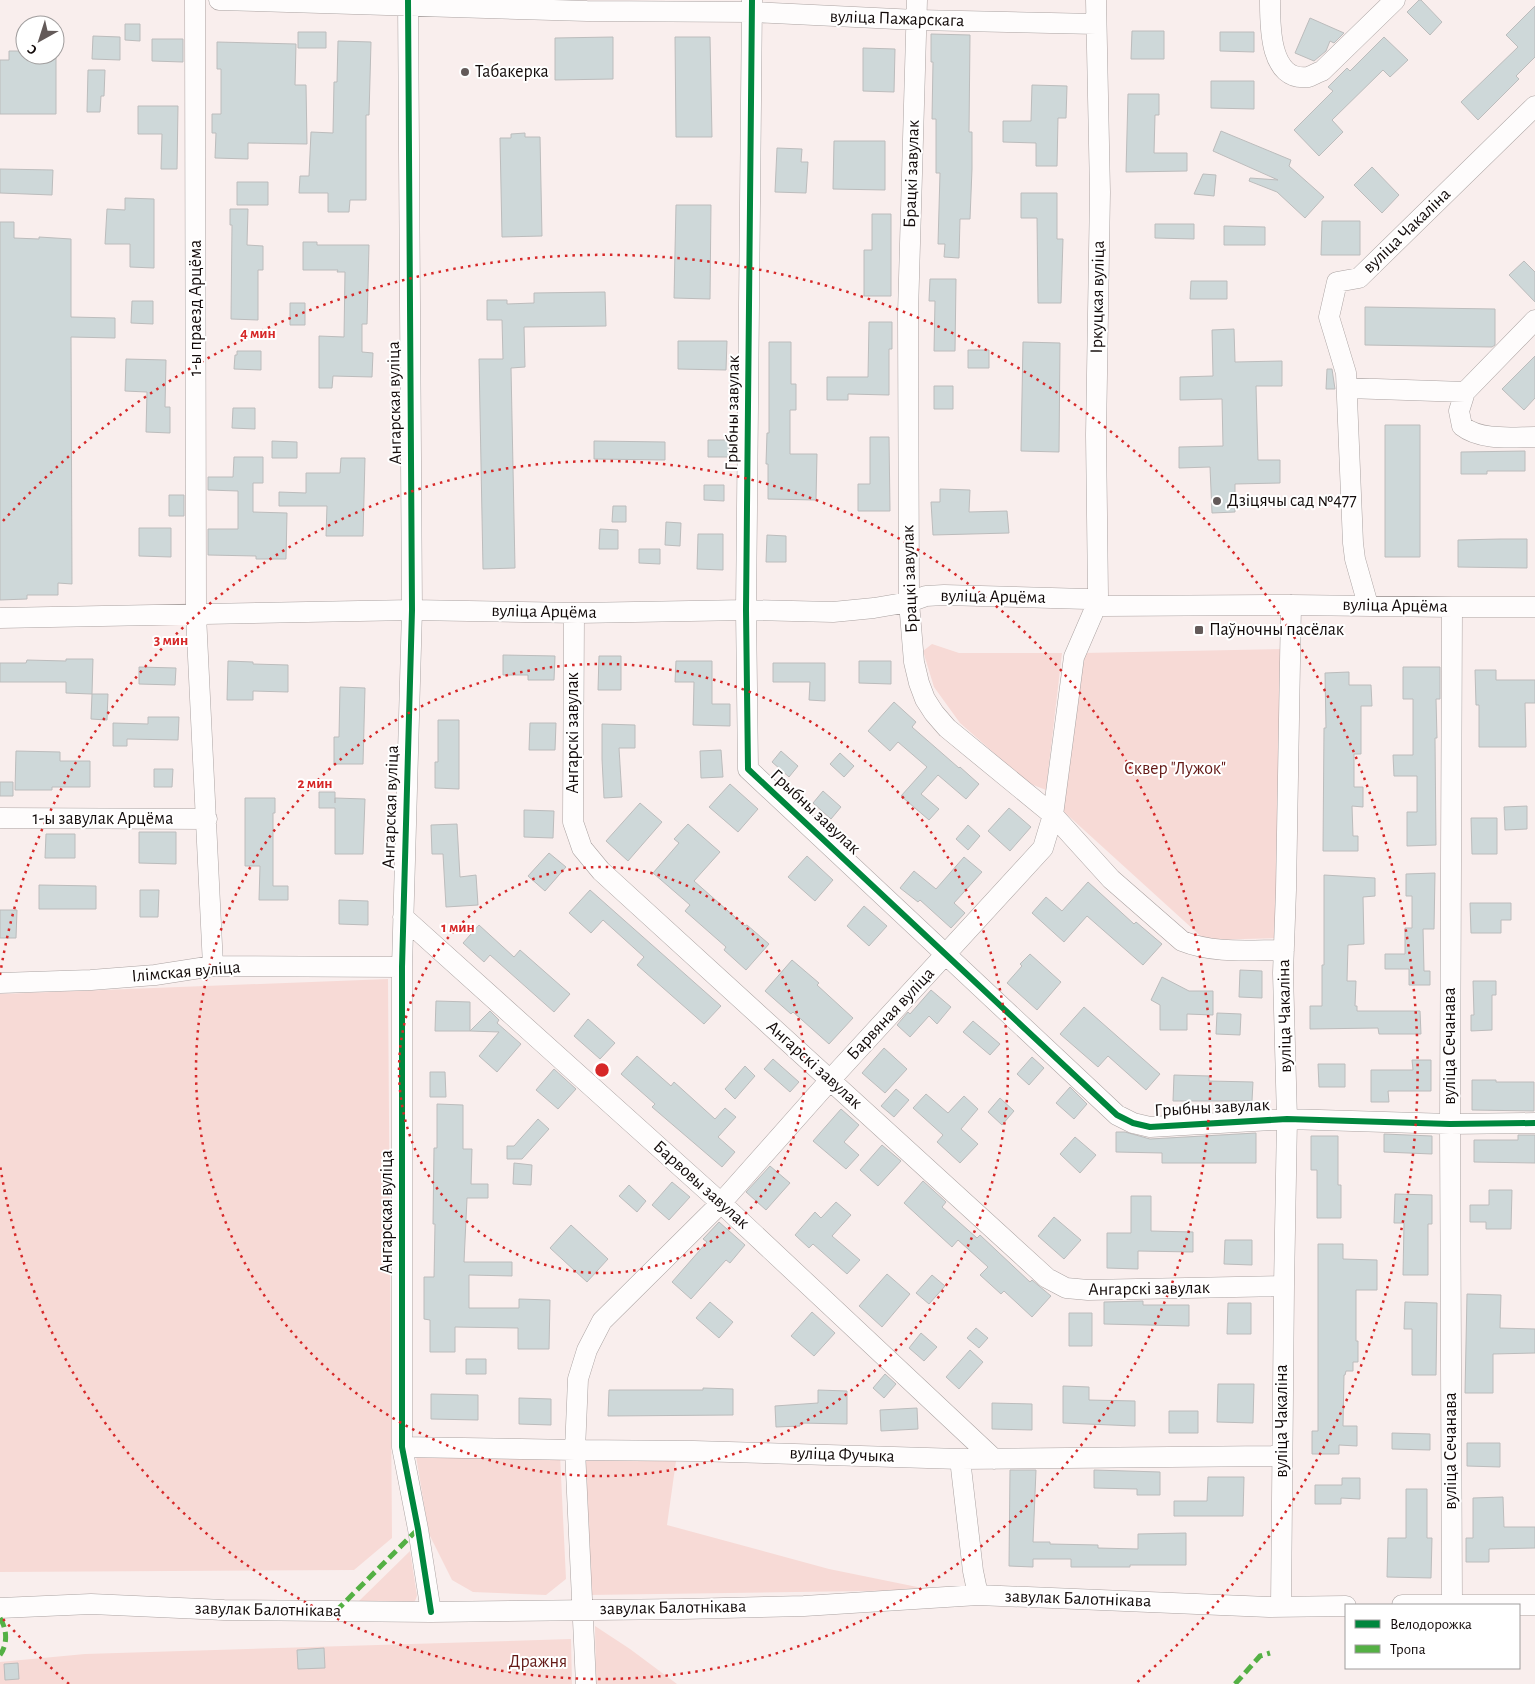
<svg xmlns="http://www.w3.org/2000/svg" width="1535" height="1684" font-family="'Alegreya Sans',sans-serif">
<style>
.green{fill:#f7dad6}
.building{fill:#ced8d9;stroke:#bcbcbc}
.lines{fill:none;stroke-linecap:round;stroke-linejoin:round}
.minor-casing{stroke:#aba3a2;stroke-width:21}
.minor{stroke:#fefcfc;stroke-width:20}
.quiet{stroke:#54b044;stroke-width:5;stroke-dasharray:10 5;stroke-linecap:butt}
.cycleway-casing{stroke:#fff;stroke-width:9}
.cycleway{stroke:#00873e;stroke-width:6}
.ring{fill:none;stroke:#d62828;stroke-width:2.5;stroke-dasharray:2.5 5}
.poi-dot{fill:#635a59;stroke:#fff;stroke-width:2}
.labels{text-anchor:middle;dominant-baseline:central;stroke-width:4;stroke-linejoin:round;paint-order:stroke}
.street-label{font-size:18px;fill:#120a09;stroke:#fff}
.poi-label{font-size:18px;fill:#120a09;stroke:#fff;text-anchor:start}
.park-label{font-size:18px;fill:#631815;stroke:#fff}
.centre{fill:#d62828;stroke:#fff;stroke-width:2.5}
.ring-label{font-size:15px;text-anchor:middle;font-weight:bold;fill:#d62828;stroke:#fff;stroke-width:4;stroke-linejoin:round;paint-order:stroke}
</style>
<rect width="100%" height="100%" fill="#f9eeed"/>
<path class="green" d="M932,644l27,9h103l-16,137 -18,-7 -68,-60 -26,-36 -11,-36z
M1284,649l-7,289 -72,2 -143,-130 21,-157z
M388,979l4,559 -38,32 -354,2v-578z
M560,1455l6,124 -20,16 -73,-3 -21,-12 -23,-46 -13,-78z
M579,1460l97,1 -9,64 162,44 103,21 -344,5z
M410,1551l7,45 -2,5 -5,2h-53z
M595,1626l35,23 47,35h-81z
M571,1639l1,45h-572v-22l85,-8z"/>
<path class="building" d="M1419,0h2l21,22 -12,13 -23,-23z
M1535,6v51l-19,19 3,3 -41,41 -17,-18 57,-55 -12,-12z
M1310,18l34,15 -10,10 -4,-2 -4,10 -12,10 -19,-8z
M125,24h15v17l-15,-1z
M1132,31h32v28h-33z
M298,32h28v16h-28z
M1220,32h34v20l-34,-1z
M931,34l39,1 -1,97h3v37l-2,50h-10l-1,39 -15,-1 1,-13h-7l2,-71h-4v-54h-4l1,-57h-2z
M93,36l27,1v23l-28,-1z
M613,37v42l-58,1v-42z
M675,37h35l2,100h-36z
M1384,37l24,23 -18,17 -7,-7 -51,50 11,12 -24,24 -25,-26 39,-39 -5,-4 19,-19 3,3z
M152,39h31v23l-31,-1z
M338,41l33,1 -2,73h-3v85h-16l-1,12h-21v-19h-29l1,-17h9l2,-44 22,1 1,-51h3z
M217,42l79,2 -1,41h11l1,59 -59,-1v16l-33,-1 1,-25h-4v-19h9v-45h-4z
M863,48l32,1 -1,43 -31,-1z
M9,51h16v4h31v59h-56v-54h9z
M88,70h17l-1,26h-3l-1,16h-13z
M1211,81h43v28l-43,-1z
M1032,85l35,1 -1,32h-8l-1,48h-21v-23l-33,-1v-21h28z
M1128,94h31v21h-4l-1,38h33v18l-61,1z
M138,106h40l-1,63h-16l1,-35h-24z
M1221,131l70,29 -2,6 35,31 -19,21 -28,-26 -28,-11 1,-3 28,2 -65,-29z
M525,133v4h15l2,99 -40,1 -2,-99h11v-4z
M834,141h51v49l-52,-1z
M777,148l25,1 -1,13h7l-2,31 -31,-1z
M1372,167l27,28 -17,18 -28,-28z
M0,169l53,1 -1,25 -52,-2z
M1203,174l13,1 -2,21 -20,-2z
M237,182h31v23h-31z
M1021,193h36v46h6l-2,64h-23l-1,-85h-16z
M125,198l29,1v69l-24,-1v-23h-25l2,-35 18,1z
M676,205h35l-1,94 -36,-1z
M230,209h18l-1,36 16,1v24h-5v50l-27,-1 1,-94h-2z
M872,214h19v82h-27v-46h8z
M1322,221h38v34h-39z
M0,222h14v16l25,1v-2l32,2v78l44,1v20l-44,-1 1,247 -14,-1v12h-31v4l-27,1z
M1155,224h39v15l-39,-1z
M1224,226l41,1v18h-41z
M303,242h14v3h52l-2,79h-5v28l11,1 -1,24 -39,-1 -1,12h-13v-52l25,1 1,-65h-8l1,-2h-35z
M1524,261l11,11v30l-26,-27z
M930,279h26l-1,72h-21l1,-50h-6z
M1191,281h36v18h-37z
M605,292l1,34 -82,1 1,40 -14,1 4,200 -32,1 -4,-210h24l-1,-39h-15v-20h20v4l27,-1v-10z
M132,301h21v23l-22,-1z
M290,303h15v22h-15z
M1365,307l130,2v36l-3,2 -127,-2z
M869,322h23v27h-3v46l-41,-1v6h-21v-23h41z
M1234,329l1,33 47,-1v25h-26l2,74h22v23l-45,1v28l-23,1 -2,-46 -31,1v-21l44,-1 -1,-47 -42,1v-23l33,-1 -1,-46z
M678,341h49l-1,29 -48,-1z
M769,342h22v42h5v26h-6v44h27l-1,46 -48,-1v-35h-2l1,-31h2z
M1023,342l37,1 -1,109 -38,-1z
M968,350h21v18h-21z
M237,351h24v19l-27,-1 1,-14h2z
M1535,356v42l-11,12 -22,-21z
M126,359l40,1 -1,47h5v26l-24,-1 1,-40 -22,-1z
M1327,369h5l3,20h-9z
M934,386h19v23h-19z
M233,408h22v21l-23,-1z
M1385,425h35v132h-35z
M870,437h19l1,74h-32v-27h12z
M708,440h21v17h-21z
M272,441l25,1v16h-25z
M594,441l71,1v18l-71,-1z
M1525,451v20h-38v3h-26v-22z
M234,457h29v26h-10v29l34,1 -1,46h-30v-3l-48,-1v-26h30v-38l-30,-1v-13h25z
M341,458h24l-2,78h-37l1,-30h-48v-14l27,1v-20h34z
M704,485h20v16l-20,-1z
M940,489l30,1 -1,22 38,-1 2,22 -76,2 -2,-33h9z
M169,495h15v21h-15z
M613,506h13v16h-14z
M666,522l15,1 -1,23 -15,-1z
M139,528h32v29l-32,-1z
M600,529l18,1v19h-19z
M698,534h25v36l-26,-1z
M767,535l19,1v26h-20z
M1501,539h26v29l-69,-1v-27z
M639,549h21v15l-21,-1z
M503,655l52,1 -1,24h-26v-5h-25z
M599,656h22v34h-23z
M66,659h27l-1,35 -26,-1v-11h-66v-19h26l1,-3 39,1z
M228,661l25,1v2l35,1v27l-35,-1v9h-26z
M676,661h36v43h18v22l-37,-1 1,-43h-19z
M859,661h32v23l-32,-1z
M773,663h52v38l-16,-1 1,-18h-37z
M139,667l37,1 -1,17 -36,-1z
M1403,667h37v32h-4l1,39h-2l1,107 -29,1v-34h10v-36h-23l-1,-21h20v-56h-10z
M1475,670h21v10h39v23h-10l1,44h-47v-42h-3z
M1349,672v13h22l1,21h-11v48h-7v33h9v20l-11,-1 1,30h5v15h-35l1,-123h2l-1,-55z
M340,687l25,1 -2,76h-29v-27h5z
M92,694h16l-1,26 -16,-1z
M894,702l22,20 -4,5 47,41 1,-1 19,17 -13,15 -28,-24 -17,19 18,15 -10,11 -28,-24 26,-29 -29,-25 -8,9 -22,-20z
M148,717h31l-1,23 -51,-1v7h-14v-23l35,1z
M438,720h21v69l-24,-1v-26h3z
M530,723h26l-1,27h-26z
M602,724l33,1v23h-16l3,49 -18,1 -2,-39z
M721,750l2,27 -22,1 -1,-27z
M16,751l44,1v9h30v26h-38v3h-37z
M781,751l17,15 -9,11 -17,-15z
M840,753l14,13 -10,11 -14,-13z
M154,769h19l-1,18h-18z
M0,782h13v14h-13z
M730,784l28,25 -20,23 -29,-25z
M823,791l18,16 -10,12 -18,-16z
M319,792h16v11v-5l30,1 -2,55h-28v-46h-16z
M245,798h30v15h-2v73h15v14h-29l1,-34h-15z
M640,803l22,19 -34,39 -22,-20z
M1527,806v23l-22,1 -1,-23z
M1009,808l22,19 -21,24 -22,-20z
M524,810l30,1 -1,27 -29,-1z
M1471,818h26v36h-25z
M457,824l3,53 16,-2 2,30 -32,2 -3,-53h-11l-1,-29z
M688,824l32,28 -26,29 51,45 2,-1 22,19 -23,26 -22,-20 2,-3 -41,-36 5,-6 -37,-32 26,-30 -5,-4z
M968,825l12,11 -12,14 -12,-11z
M139,832h37v32l-37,-1z
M46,834h29v24h-30z
M549,853l17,14 -21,24 -17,-15z
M807,856l26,24 -18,21 -27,-24z
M964,857l18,15 -28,31 11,10 -14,15 -31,-28 -2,2 -18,-14 14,-17 22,18z
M1435,873l-1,56h-11l1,42h6v14h-21v-16h-24v-15h20v-26h7v-32h-6v-22z
M1324,875l51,3v18l-12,1 1,47 -16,1 -1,36h9l-1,25h2v5h63l1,23h-42l-1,-6 -68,1v-23h12v-41h2z
M1088,882l46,42 2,-2 26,22 -19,21 -56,-49 -23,26 -32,-29 14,-16 16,14z
M39,885l57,1v23h-57z
M140,890h19l-1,27h-18z
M590,890l131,116 -17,18 -67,-59 7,-8 -41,-37 -12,13 -22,-20z
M339,900l29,1v24l-29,-1z
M1470,903h41v17h-10v13h-30z
M864,906l23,20 -18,20 -22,-20z
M0,910h17l-1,28h-16z
M479,925l35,32 6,-7 50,44 -16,18 -64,-57 -6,7 -21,-19z
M1030,954l31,28 -24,28 -30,-27 15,-17 -2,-2z
M792,960l27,23 -2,2 36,33 -24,26 -36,-32 -2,2 -26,-23z
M1240,970l22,1v27l-23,-1z
M1162,977l27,14h24v24l-26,-1v16h-27v-25l-9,-5z
M1473,981h23v14h-4v35l-21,1v-16h3z
M931,990l20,17 -14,17 -8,-8 -19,21 -13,-12 11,-13 2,2z
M436,1001l34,1v29h-35z
M1084,1007l76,67 -14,16 -38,-34 -10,11 -38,-33z
M490,1011l9,9 -2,3 24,21 -24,28 -18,-16 20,-24 -29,-1z
M1217,1013l24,1 -1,21 -24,-1z
M588,1019l27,24 -15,16 -26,-23z
M973,1021l27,23 -10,11 -27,-23z
M884,1048l23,21 -22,24 -23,-20z
M637,1056l34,30 3,-4 41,37 10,-11 11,9 -18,20 17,15 -13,15 -70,-60 3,-3 -34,-30z
M1032,1057l12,11 -15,17 -12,-11z
M773,1059l26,23 -9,10 -26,-23z
M1412,1060h19v31h-43l1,11h-18v-32h42z
M1318,1064h27v23h-26z
M745,1066l10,10 -20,23 -10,-10z
M554,1069l22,20 -18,20 -22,-19z
M430,1072h15l1,25h-16z
M1174,1075l35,1v5l44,1 -1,19h-79z
M1472,1080h24v2h38v29l-62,-1z
M1070,1087l17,17 -13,15 -18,-16z
M896,1089l13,11 -15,17 -13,-11z
M926,1094l22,19 16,-17 14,13 -17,20 17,15 -18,19 -23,-21 6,-7 -30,-27z
M1000,1098l14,13 -12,14 -14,-13z
M437,1104l26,1v44h9l-1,35h17v14h-21l-3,64h48v14l-43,-1v33h50v-9l31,1 -1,49h-31v-21l-63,-1v25h-25v-32l-6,-1v-42h10l1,-53h-2l1,-76h3z
M841,1109l18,16 -15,17 15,13 -13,14 -33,-28z
M538,1119l11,10 -27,30h-15v-13h7z
M1116,1132h9l25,7 106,-6v30h-94v-10l-46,-1z
M1384,1134l48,2v18l-48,-2z
M1518,1135h17v28l-61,-1v-22h44z
M1311,1136h27v49h3v33h-24v-48h-6z
M1075,1137l21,18 -16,18 -20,-19z
M882,1145l19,16 -23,25 -18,-16z
M514,1163l18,2 -1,20 -18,-1z
M770,1166l20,17 -24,27 -20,-18z
M923,1181l23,21 -4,5 35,31 3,-3 50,47 2,-2 19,16 -19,21 -28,-26 -3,3 -21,-19 8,-8 -30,-27 -6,7 -48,-44z
M672,1182l18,15 -21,23 -17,-15z
M629,1185l17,16 -9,11 -18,-16z
M1489,1190h23l-1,39h-25v-7h-16v-17h19z
M1395,1194l37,1v29h-4v51h-25l1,-52h-10z
M1131,1196h20v35l42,1v20l-55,-1v18l-31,-1v-35h24z
M836,1202l15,13 -19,21 28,24 -13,14 -34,-30 -4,4 -14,-13 20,-23 6,6z
M1054,1217l27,23 -17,19 -26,-23z
M719,1222l26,23 -15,18 -4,-3 -35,39 -19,-17 35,-40 -4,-3z
M571,1225l37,34 -21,23 -37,-34z
M1225,1240h27v25l-28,-1z
M1318,1244h25v15l34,1v30h-21v51h2v21h-5v9h-7l-1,4h-1l-1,51h14v20l-18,-1v9h-27v-23h6z
M887,1274l23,20 -28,33 -23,-21z
M932,1275l13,11 -16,18 -13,-11z
M1467,1294l34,1 -1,33 35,1v24l-42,1v39h-28z
M1143,1301v4h46v21l-85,-2v-22z
M710,1302l23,20 -14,16 -23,-20z
M1405,1302l32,1 -1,72h-24v-46h-8z
M1228,1303h23v31h-24z
M812,1312l23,21 -21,23 -23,-20z
M1069,1313h23v33h-23z
M976,1328l12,10 -9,10 -12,-10z
M921,1333l16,14 -13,14 -15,-13z
M970,1350l13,12 -24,27 -13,-12z
M466,1359h20v15h-20z
M885,1374l11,10 -12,14 -11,-10z
M1218,1384h36l-1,39 -36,-1z
M1063,1386l26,1v13l46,1v25l-72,-3z
M703,1388l30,1v26l-125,1 1,-26h94z
M818,1390l29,1v33l-47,-1v3l-24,1 -1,-21 43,-3z
M431,1394l47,1v25l-47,-1z
M519,1398l32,1v26l-32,-1z
M992,1403l40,1v26l-40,-1z
M917,1408l1,21 -37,2 -1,-21z
M1169,1411h29v22h-29z
M1392,1433l38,1v16l-38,-1z
M1467,1443h33v24l-33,-1z
M1010,1470h26l-3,72h17v2l48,1v3l40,1v-15l48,-1v32h-56v2h-59v-8h-38v8l-24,-1z
M1094,1470l66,2v23h-23v-6l-43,-1z
M1208,1477h36l-1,39h-69v-15h33z
M1342,1478h18v21l-19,-1v6h-26v-19h27z
M1406,1489h21v49h5l-1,40 -44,-1 1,-39h18z
M1503,1497l1,30h31v21l-46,1v13h-23v-24h7v-40z
M324,1648l1,20 -27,1 -1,-19z
M18,1663l1,16 -14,1 -1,-16z"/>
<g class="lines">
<g class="minor-casing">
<path id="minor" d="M195,0l1,615 17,351
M219,0l368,11 165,1 165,8 179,4
M408,0l4,610 -10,357v480l16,82 13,83
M752,0l-6,610 2,159 369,346 16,8 17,4 137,-8 163,5 85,-1
M917,0l-9,313 1,289 5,60 5,21 6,16 9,14 13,15 106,87 58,64 71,62c32,13 68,9 102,9
M1096,0l4,192 -4,243 2,160
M1270,0c0,25 -1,82 38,77 4,-1 10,-5 14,-6l73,-71
M1535,320l-70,72 -6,19 3,15c19,15 50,11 73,11
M1347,388l118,4
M1368,605l-13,-46 -2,-16 -7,-170 -17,-56 8,-35 22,-4 176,-172
M1104,606l187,-1 161,2h83
M574,613l-1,209 9,26 19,23 446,407 19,10 22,2 196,-4
M0,618l412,-8 166,3 168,-3 87,2 41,-4 35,-6 17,-6 18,-1 143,4
M0,818l207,1
M403,917l318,286 273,256
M0,983l91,-3 64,-5 58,-9 189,1
M402,1447l173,3 119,1 266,8 322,-3
M960,1459l13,112 5,24
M1452,1604l-2,-480 2,-517
M1402,1605h133
M1281,1607l3,-321 3,-167 -4,-146 3,-83 5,-285
M0,1608l91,-4 133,6 207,2 252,-3 121,-3 174,-11 291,12 77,-1
M586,1684l-11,-234 3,-71 9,-29 15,-29 119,-118 110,-124 212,-231 10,-33 21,-158 19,-44"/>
</g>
<use href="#minor" class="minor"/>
<path class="quiet" d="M336,1611l82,-82
M0,1618c7,11 8,26 0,37
M1235,1684l25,-28 10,-3"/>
<g class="cycleway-casing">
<path id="cycleway" d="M408,0l4,610 -10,357v480l16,82 13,83
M752,0l-6,610 2,159 369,346 16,8 17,4 137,-8 163,5 85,-1"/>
</g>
<use href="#cycleway" class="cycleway"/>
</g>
<g class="ring">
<circle cx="602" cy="1070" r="203"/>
<circle cx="602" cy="1070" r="406"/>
<path d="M0 975A609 609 0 1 1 0 1165"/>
<path d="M69 1684A813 813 0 0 1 3 1619M3 521A813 813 0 1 1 1135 1684"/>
</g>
<g class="poi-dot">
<circle cx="465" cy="72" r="5"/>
<circle cx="1217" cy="501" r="5"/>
<rect x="1194" y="625" width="10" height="10" rx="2.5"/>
</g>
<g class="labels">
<g class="street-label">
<text transform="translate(897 19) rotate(2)">вуліца Пажарскага</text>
<text transform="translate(912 174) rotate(-88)">Брацкі завулак</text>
<text transform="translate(1407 231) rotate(-44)">вуліца Чакаліна</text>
<text transform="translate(1098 297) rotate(-89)">Іркуцкая вуліца</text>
<text transform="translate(196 308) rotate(-90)">1-ы праезд Арцёма</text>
<text transform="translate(395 403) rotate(-91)">Ангарская вуліца</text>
<text transform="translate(733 413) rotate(-89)">Грыбны завулак</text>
<text transform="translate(910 579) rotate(-92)">Брацкі завулак</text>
<text transform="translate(993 597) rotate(1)">вуліца Арцёма</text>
<text transform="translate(1395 606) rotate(1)">вуліца Арцёма</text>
<text transform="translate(544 612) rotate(1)">вуліца Арцёма</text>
<text transform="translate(573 733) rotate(-90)">Ангарскі завулак</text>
<text transform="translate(391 807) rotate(-88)">Ангарская вуліца</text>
<text transform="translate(815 812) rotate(43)">Грыбны завулак</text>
<text x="103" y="819">1-ы завулак Арцёма</text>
<text transform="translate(186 972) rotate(-5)">Ілімская вуліца</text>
<text transform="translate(891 1014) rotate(-47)">Барвяная вуліца</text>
<text transform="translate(1285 1016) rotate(-91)">вуліца Чакаліна</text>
<text transform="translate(1450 1046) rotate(-90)">вуліца Сечанава</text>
<text transform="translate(814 1065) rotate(42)">Ангарскі завулак</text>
<text transform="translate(1212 1108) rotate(-3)">Грыбны завулак</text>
<text transform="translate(701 1185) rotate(42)">Барвовы завулак</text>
<text transform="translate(387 1212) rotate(-90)">Ангарская вуліца</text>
<text transform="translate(1149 1289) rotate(-1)">Ангарскі завулак</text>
<text transform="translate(1282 1421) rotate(-90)">вуліца Чакаліна</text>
<text transform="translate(1451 1451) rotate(-90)">вуліца Сечанава</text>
<text transform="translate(842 1455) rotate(2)">вуліца Фучыка</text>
<text transform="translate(1078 1599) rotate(2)">завулак Балотнікава</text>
<text transform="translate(673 1608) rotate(-1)">завулак Балотнікава</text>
<text transform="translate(268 1610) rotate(1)">завулак Балотнікава</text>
</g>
<g class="poi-label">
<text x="475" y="72">Табакерка</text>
<text x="1227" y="501">Дзіцячы сад №477</text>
<text x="1209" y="630">Паўночны пасёлак</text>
</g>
<g class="park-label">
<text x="1175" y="769">Сквер "Лужок"</text>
<text x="538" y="1662">Дражня</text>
</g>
</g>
<circle cx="602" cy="1070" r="8" class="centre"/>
<g class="ring-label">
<text x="258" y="338">4 мин</text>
<text x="171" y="645">3 мин</text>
<text x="315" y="788">2 мин</text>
<text x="458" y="932">1 мин</text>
</g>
<rect x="1345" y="1604" width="175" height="65" fill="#ffffff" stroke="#a09d9d"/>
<rect x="1355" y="1620" width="25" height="8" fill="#00873e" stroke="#a09d9d"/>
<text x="1390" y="1629" font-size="15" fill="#120a09">Велодорожка</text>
<rect x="1355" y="1645" width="25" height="8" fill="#54b044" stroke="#a09d9d"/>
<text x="1390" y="1654" font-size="15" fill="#120a09">Тропа</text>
<g transform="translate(40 40) rotate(219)"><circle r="24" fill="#ffffff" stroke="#a09d9d"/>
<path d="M0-4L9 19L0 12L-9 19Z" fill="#635a59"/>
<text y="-8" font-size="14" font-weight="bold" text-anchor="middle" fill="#120a09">С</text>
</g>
</svg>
